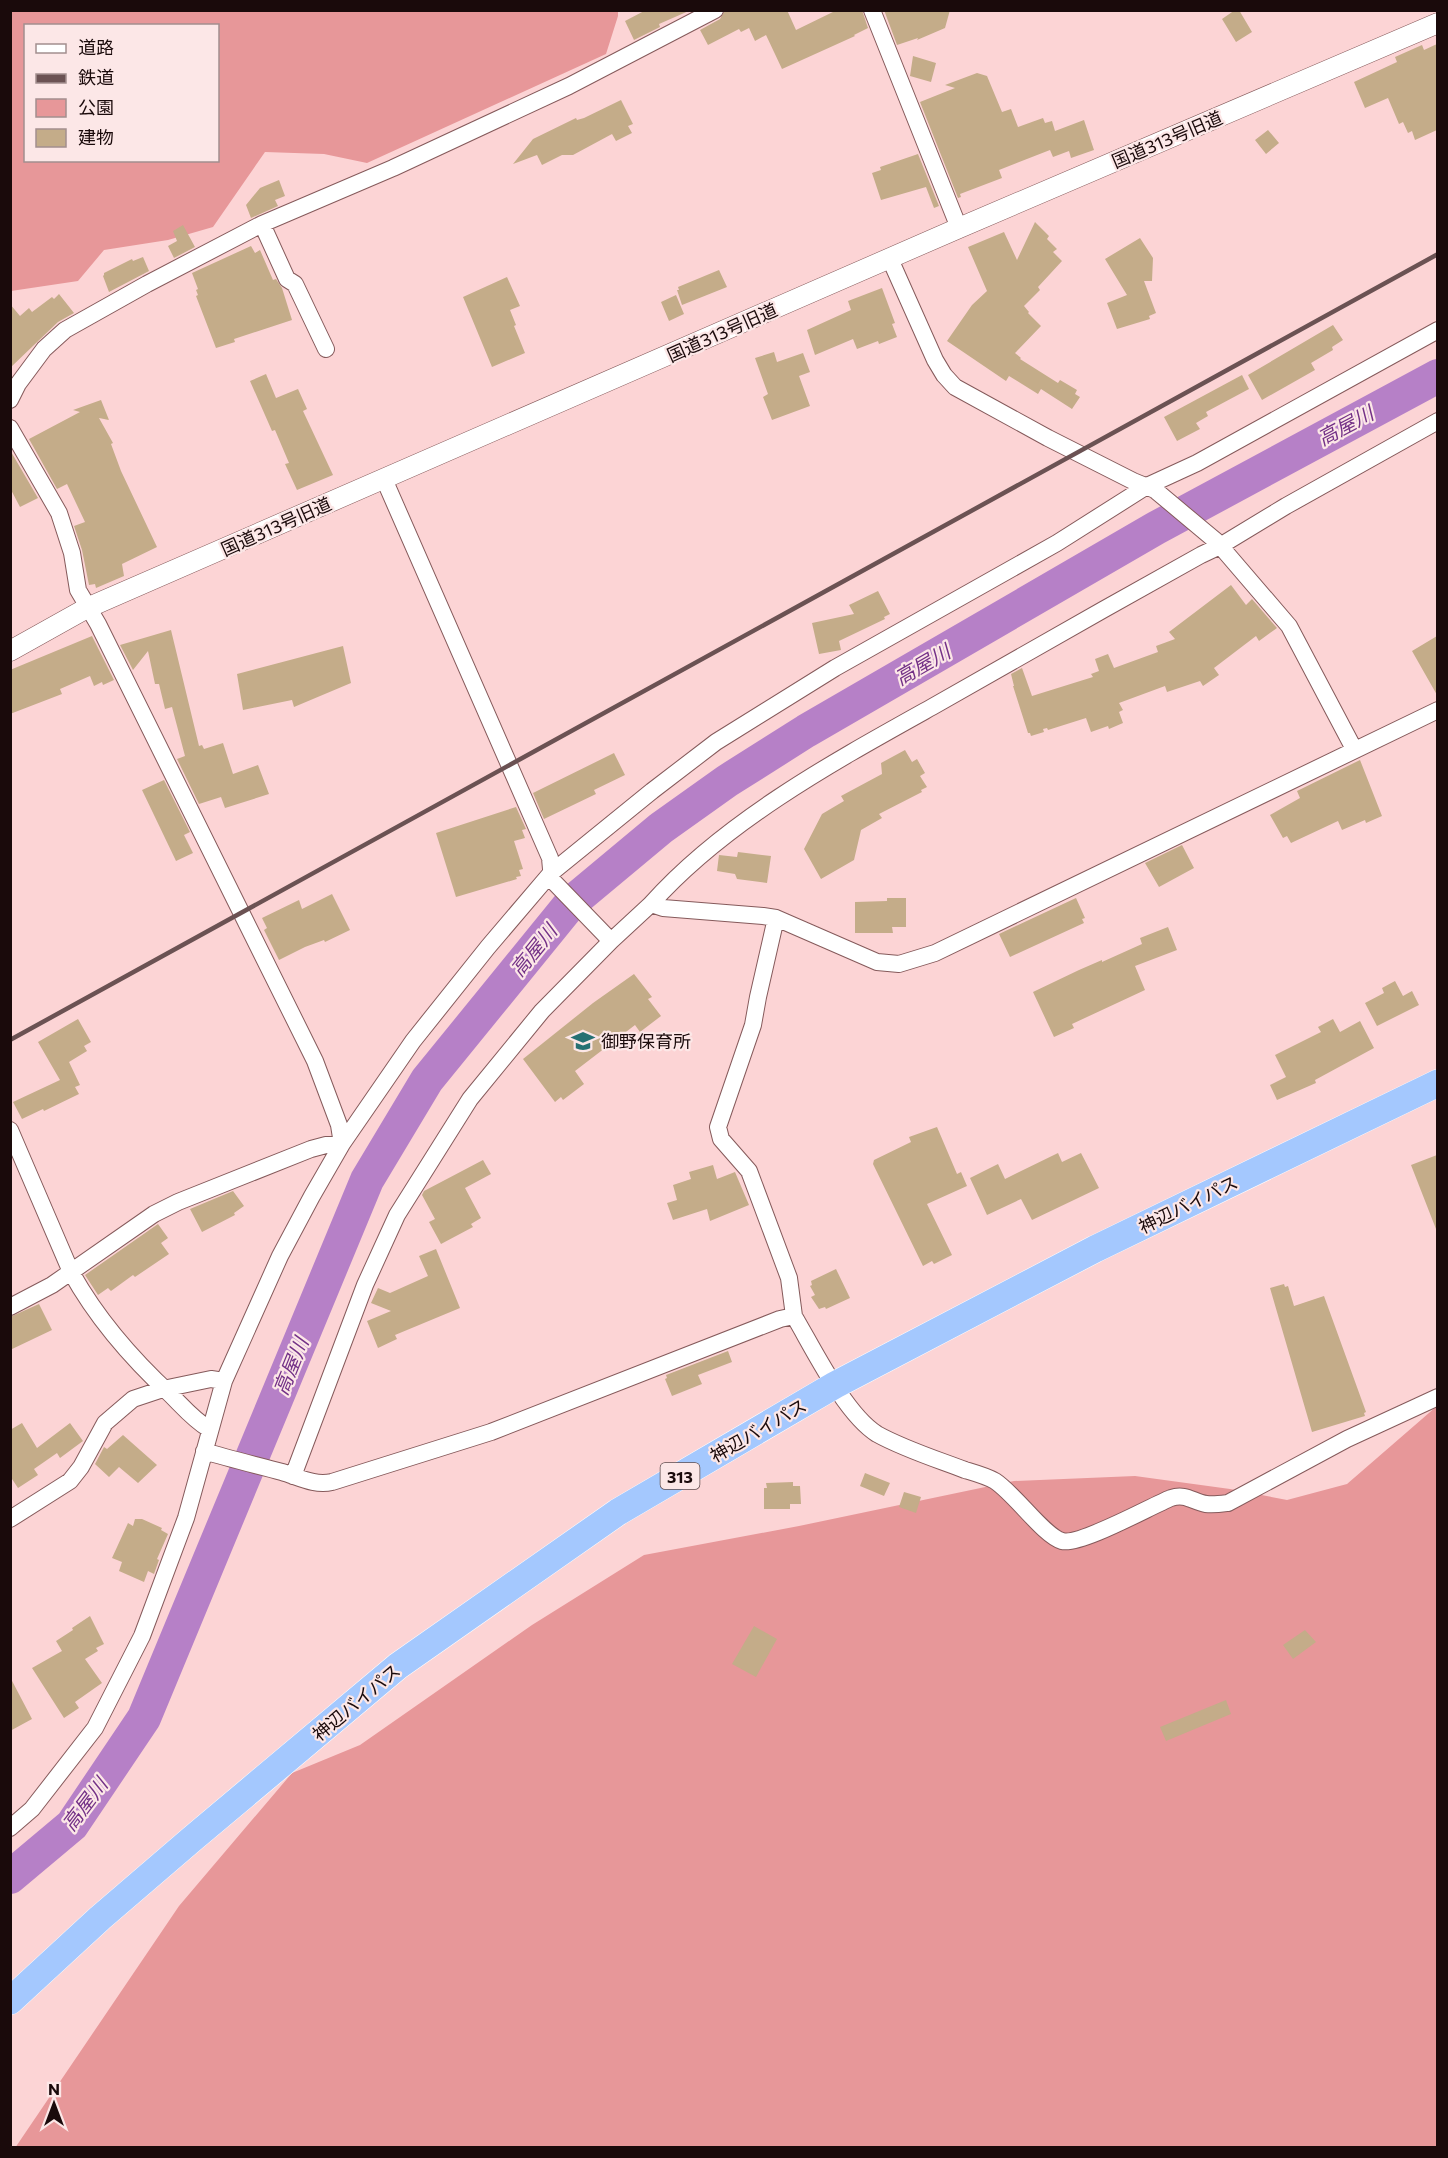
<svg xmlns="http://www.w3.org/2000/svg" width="1448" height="2158" font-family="Commissioner,'Noto Sans JP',sans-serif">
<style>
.green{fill:#e79799;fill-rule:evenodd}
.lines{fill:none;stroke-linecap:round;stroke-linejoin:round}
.river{stroke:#b680c7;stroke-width:34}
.building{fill:#c4ac89}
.minor-casing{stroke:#855a5b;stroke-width:18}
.tertiary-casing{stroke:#855a5b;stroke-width:21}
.trunk-casing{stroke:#fff;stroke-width:28}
.minor{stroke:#fff;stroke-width:16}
.tertiary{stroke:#fff;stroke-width:20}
.trunk{stroke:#a4c8fe;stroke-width:27}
.rail{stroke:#6b5253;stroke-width:4.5}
.labels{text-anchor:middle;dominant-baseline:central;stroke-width:4.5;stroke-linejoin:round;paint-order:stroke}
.shield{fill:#fce7e7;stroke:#5e4c4d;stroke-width:1.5}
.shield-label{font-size:16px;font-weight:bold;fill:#1a0a0b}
.street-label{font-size:18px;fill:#1a0a0b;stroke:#fce7e7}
.poi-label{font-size:18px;fill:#1a0a0b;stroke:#fce7e7;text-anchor:start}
.water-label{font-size:20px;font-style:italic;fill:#733187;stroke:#fce7e7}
</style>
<rect width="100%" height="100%" fill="#fcd4d5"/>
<path class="green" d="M11,11h607v5l-12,38 -239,109 -43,-9 -59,-2 -52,75 -45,13 -64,10 -26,31 -67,10zM26,26h192v134h-192z
M1437,1406v741l-1422,1 164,-242 113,-133 68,-28 172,-120 112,-70 155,-29 215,-45 121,-5 95,13 57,11 60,-16z"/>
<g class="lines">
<path class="river" d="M10,1877l62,-52 72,-107 223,-538 60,-100 144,-177 90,-75 66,-47 79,-50 350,-203 282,-152"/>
</g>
<path class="building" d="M646,10h45l-32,14 1,3 -26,13 -9,-19z
M725,10h62l9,20 41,-20h25l6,18 -14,7 1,1 -73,33 -16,-34 -11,6 -6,-13 -8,4 -2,-3 -31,16 -8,-15 20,-11z
M884,10h66l-5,18 -28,12 1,-2 -21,7z
M1235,10h4l13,22 -16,10 -14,-23z
M1437,44v86l-22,10 -3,-9 -4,2 -5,-11 -4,2 -11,-26 -23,10 -11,-26 43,-20 -2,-5 27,-12 2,5z
M913,56l23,7 -5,19 -21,-6z
M977,73l10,3 15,36 9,-3 7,18 25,-9 2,5 7,-2 3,10 29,-11 10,30 -23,8 -2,-7 -16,6 -3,-7 -51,20 3,8 -42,16 1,3 -3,1 -38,-96 35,-14 -10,-3z
M621,100l12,24 -5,2 4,7 -16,8 -4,-7 -39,21h-11l-20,10 -5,-10 -24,9 20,-25 43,-21 1,2 7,-2z
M1268,130l11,13 -13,11 -11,-14z
M918,154l21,52 -5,2 -8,-21 -45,13 -9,-27 9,-3 -1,-3z
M279,180l6,16 -10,4 3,6 -27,12 -5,-13 14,-17z
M1035,222l14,14 -2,3 10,10 -4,3 9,9 -24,26 2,3 -16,16 5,6 -1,1 13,13 -26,27 6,5 -1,1 38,24 2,-3 17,10 -2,4 5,3 -8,12 -31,-20 -3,5 -29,-18 -3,5 -59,-40 25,-36 15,-14 -19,-44 36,-15 13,28z
M183,225l12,22 -21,11 -6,-12 9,-5 -4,-10z
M1140,238l13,20 -1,23h-8l12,32 -7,3 1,3 -33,10 -10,-26 20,-8 -22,-36z
M251,246l4,7 5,-3 13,30 3,-1 6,9 10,32 -58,19 1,3 -19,6 -20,-52 2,-1 -2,-5 2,-1 -6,-16z
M143,257l6,14 -40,21 -6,-16 1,-1v-2l28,-14 1,2z
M719,270l8,17 -45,18 -5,-15h2l-1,-3z
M507,277l13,29 -10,4 6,15 -2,1 11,27 -33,14 -29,-70z
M882,288l13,35 -3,1 5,13 -18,7 -1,-3 -21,8 -4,-10 -38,16 -8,-25 44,-20 -3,-9z
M59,294l15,19 -16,9 -48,46v-64l10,12 9,-8 3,4 20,-15 2,2z
M676,295l8,19 -15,7 -8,-19z
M1333,325l10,15 -11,7 1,3 -22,13 4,7 -53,30 -14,-25z
M774,352l3,10 26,-9 7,19 -11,4 11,30 -38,14 -9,-23 5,-3 -13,-36z
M266,374l10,24 22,-9 9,20 -4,2 30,64 -36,15 -12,-26 4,-1 -14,-33 -3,1 -22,-50z
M1242,375l7,14 -43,23 2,4 -12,7 4,6 -23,12 -13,-24z
M101,400l8,20 -10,-2 14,25 -2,1 10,27 36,76 -35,17 2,12 -28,12 -1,-4 -6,1 -7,-35 -8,-24 11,-4 -18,-38 -10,5 -28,-50 51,-27 -7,-2z
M10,450l28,48 -18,9 -10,-19z
M1231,585l15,20 6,-6 25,29 -18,13 -3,-5 -42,32 5,7 -16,11 -3,-5 -33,11 -2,-6 -46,17 4,7 -4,2 4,11 -14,6 -1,-3 -17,6 -5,-14 -38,12 -1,-2 -4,1 1,3 -13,4 -1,-3h-2l-15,-47h1l-3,-12 11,-6 10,28 61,-19 -2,-3 8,-3 -4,-12 13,-5 6,14 44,-16 -2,-6 19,-7 -6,-7z
M878,591l12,23 -6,3 1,2 -46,22 2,9 -22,4 -7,-31 42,-9 -5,-9z
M171,630l28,116 3,-1 2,4 19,-6 10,31 25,-9 11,29 -44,14 -4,-11 -22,7 -21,-43 -1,-2 8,-3 -13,-49 -7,2 -6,-25h-4l-7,-33 -15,19 -13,-25z
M92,636l22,44 -11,5 -1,-3 -8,4 -4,-10 -30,13 2,5 -52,20v-44z
M1437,636v59l-25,-44z
M343,646l8,37 -57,24 -2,-7 -49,10 -6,-36z
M905,750l7,12 5,-3 8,14 -5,3 7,11 -6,3 1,2 -43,22 3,4 -21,12 -7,30 -33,19 -17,-30 18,-35 22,-13 -3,-5 41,-22 -1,-11z
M614,753l11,22 -31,15 2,4 -52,25 -11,-26z
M1360,760l22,56 -16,7 -1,-3 -23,10 -4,-9 -47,22 -4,-7 -4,2 -13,-23 30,-17 -3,-7z
M164,780l26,52 -6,3 9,18 -17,8 -34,-71z
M516,807l10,22 -4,1 3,8 -11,3 9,28 -4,1 2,6 -5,1 1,2 -61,18 -20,-64z
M1182,845l12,23 -35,19 -14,-24z
M738,852l33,4 -4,27 -30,-4 -2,-5 -18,-3 2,-16 18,2z
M332,894l18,36 -25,12 -1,-2 -19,7 -26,13 -15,-30 3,-2 -5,-10 37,-18 3,9z
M887,898h19v29h-14l1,6h-38v-31l32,-1z
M1076,898l9,20 -3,1 2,4 -74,34 -11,-23z
M1168,927l9,23 -42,16 10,24 -73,34 2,4 -20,9 -21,-45 46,-22 23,-10v2l40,-18 -2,-6z
M634,974l18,23 -4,2 13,17 -21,16 -5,-7 -60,46 9,13 -21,16 -2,-3 -6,5 -32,-43 70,-56z
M1395,981l8,15 9,-5 7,14 -42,21 -12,-23 19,-10 -2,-5z
M78,1019l13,23 -7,4 3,5 -18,11 11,23 -5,2 4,7 -35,17 -1,-2 -21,10 -9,-17 47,-22 -22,-38z
M1333,1019l7,13 20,-11 14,27 -59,32 1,3 -39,17 -7,-15 16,-8 -11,-22 46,-23 -3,-5z
M937,1127l20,47 4,-2 6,14 -40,18 25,51 -18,9 -2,-3 -9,5 -50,-102 1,-4 37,-18 -2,-5z
M1058,1153l4,9 19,-9 18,35 -67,32 -11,-21 -34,16 -17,-37 28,-14 7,15z
M1437,1155v74h-1l-25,-64z
M483,1160l8,14 -26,14 16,30 -10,6 2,3 -32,17 -12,-22 6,-3 -13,-24 2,-4z
M713,1165l4,14 18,-7 14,33 -39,16 -3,-12 -34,11 -6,-17 10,-3 -4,-15 18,-6 -2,-7z
M233,1191l11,15 -10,7 1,2 -33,17 -12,-23z
M158,1224l10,14 -7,5 8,11 -34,23 -2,-2 -22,16 -3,-3 -10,7 -13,-20z
M436,1249l24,59 -65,27 2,4 -19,9 -11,-27 24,-10 -20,-8 7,-15 12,5 38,-17 -9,-20z
M836,1269l14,29 -24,11 -1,-2 -6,2 -8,-12 4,-2 -5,-9 2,-1 -1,-4z
M1284,1284l1,3 3,-1 6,20 30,-10 42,116 -2,1 1,3 -53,16 -42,-144z
M39,1304l13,26 -42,20v-33z
M728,1351l4,11 -34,13 4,9 -30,12 -7,-17 2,-1 -1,-3z
M22,1423l15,25 33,-25 13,18 -23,17 -3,-5 -23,16 4,6 -20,13 -8,-12v-46z
M123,1435l34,30 -19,18 -19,-16 -10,10 -14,-13 9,-17 3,2z
M865,1473l25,10 -6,13 -24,-10z
M793,1482v4h7l1,18h-11v5h-26v-21h3l-1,-5z
M904,1492l17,5 -5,16 -17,-6z
M135,1519h7l20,9 -1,2 7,4 -11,25 2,1 -5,14 -6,-3 -4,11 -25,-11 3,-9 -10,-4 16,-35 5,3z
M90,1616l14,28 -8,4 2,3 -13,8 17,24 -27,19 4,6 -15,10 -32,-50 30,-17 -6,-10 17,-11 -1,-2z
M754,1626l23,13 -21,38 -24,-13z
M1305,1630l11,12 -23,17 -10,-14z
M10,1677l22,42 -22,12z
M1226,1700l5,14 -65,27 -6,-14z"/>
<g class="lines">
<g class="minor-casing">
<path id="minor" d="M872,10l87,218
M262,224l25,55 8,5 31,65
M890,259l45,101 9,15 11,12 93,51 85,43 22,9 61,51 73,85 65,123
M10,400l8,-16 26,-35 21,-19 82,-46 115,-60 131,-56 176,-82 146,-76
M10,428l49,85 13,40 6,37 20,34 217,437 24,64 3,19
M384,479l166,379 2,22 59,61 40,-37 12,4 100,8 13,2 101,44 22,2 36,-11 503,-243
M651,904c74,-83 184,-143 281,-197 89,-51 179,-102 269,-152l19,-9 66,-40 152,-85
M776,918l-18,79 -5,28 -35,102 3,12 28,32 40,107 5,38
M10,1130l61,142c26,47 61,87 100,123 13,13 23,25 38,34
M10,1307l42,-22 102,-71 24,-12 133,-53 15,-4 16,-1
M204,1451c26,8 52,14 78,21 17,5 32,14 50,10l159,-50 289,-113 14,-3c19,32 51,98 83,118 27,15 59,25 88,36 10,3 21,6 30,11 20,13 49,55 67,60 18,5 89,-35 109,-43 15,-5 22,4 35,6 7,1 14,0 22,-1l119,-64 91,-42
M293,1476l72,-191 32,-70 73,-116 72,-88 69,-70
M10,1519l60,-38 11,-14 24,-44 28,-24 30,-10 48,-10 13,2
M10,1828l22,-19 63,-81 47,-92 44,-118 38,-137 56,-125 32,-60 30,-52 71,-103 75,-94 63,-74 101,-82 64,-49 119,-74 222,-125 90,-57 50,-23 241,-133"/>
</g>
<g class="tertiary-casing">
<path id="tertiary" d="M10,651l77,-43 872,-380 479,-205"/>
</g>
<g class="trunk-casing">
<path id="trunk" d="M10,2001l90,-83 92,-79 206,-173 220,-154 217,-127 260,-136 343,-166"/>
</g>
<use href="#minor" class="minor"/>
<use href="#tertiary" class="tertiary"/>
<use href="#trunk" class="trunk"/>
<path class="rail" d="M10,1040l1428,-786"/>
</g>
<defs>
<g id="school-bare" transform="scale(1.8)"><path d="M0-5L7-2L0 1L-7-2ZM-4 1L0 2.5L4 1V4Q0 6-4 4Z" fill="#267173" stroke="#fce7e7" stroke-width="2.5" paint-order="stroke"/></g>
</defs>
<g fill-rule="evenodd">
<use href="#school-bare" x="583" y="1041"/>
</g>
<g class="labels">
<rect class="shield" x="660.5" y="1463" width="39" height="26" rx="4.5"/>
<g class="shield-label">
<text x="680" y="1476">313</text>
</g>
<g class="street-label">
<text transform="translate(1167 139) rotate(-23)">国道313号旧道</text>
<text transform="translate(722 332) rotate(-24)">国道313号旧道</text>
<text transform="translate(276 526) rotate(-24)">国道313号旧道</text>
<text transform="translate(1188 1204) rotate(-26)">神辺バイパス</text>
<text transform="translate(758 1430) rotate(-30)">神辺バイパス</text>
<text transform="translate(356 1702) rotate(-40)">神辺バイパス</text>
</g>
<g class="poi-label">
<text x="601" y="1041">御野保育所</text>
</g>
<g class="water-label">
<text transform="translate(1345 425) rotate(-28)">高屋川</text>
<text transform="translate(922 664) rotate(-30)">高屋川</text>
<text transform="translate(533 950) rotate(-51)">高屋川</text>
<text transform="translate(290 1366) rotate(-68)">高屋川</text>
<text transform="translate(84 1804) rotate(-53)">高屋川</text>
</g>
</g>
<rect width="1448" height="2158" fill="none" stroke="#1a0a0b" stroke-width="24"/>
<rect x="24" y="24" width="195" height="138" fill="#fce7e7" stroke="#a28f8f" stroke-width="1.5"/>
<rect x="36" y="44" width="30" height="9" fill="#ffffff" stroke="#a28f8f" stroke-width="1.5"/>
<text x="78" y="54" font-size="18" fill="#1a0a0b">道路</text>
<rect x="36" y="74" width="30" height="9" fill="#6b5253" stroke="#a28f8f" stroke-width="1.5"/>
<text x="78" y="84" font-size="18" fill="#1a0a0b">鉄道</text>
<rect x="36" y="99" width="30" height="18" fill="#e79799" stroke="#a28f8f" stroke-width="1.5"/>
<text x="78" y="114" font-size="18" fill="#1a0a0b">公園</text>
<rect x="36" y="129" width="30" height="18" fill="#c4ac89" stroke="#a28f8f" stroke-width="1.5"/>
<text x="78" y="144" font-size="18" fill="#1a0a0b">建物</text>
<g transform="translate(54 2104)" stroke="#fce7e7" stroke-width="4.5" paint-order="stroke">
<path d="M0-4.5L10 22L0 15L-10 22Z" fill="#1a0a0b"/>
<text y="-9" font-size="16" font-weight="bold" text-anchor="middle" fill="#1a0a0b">N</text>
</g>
</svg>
